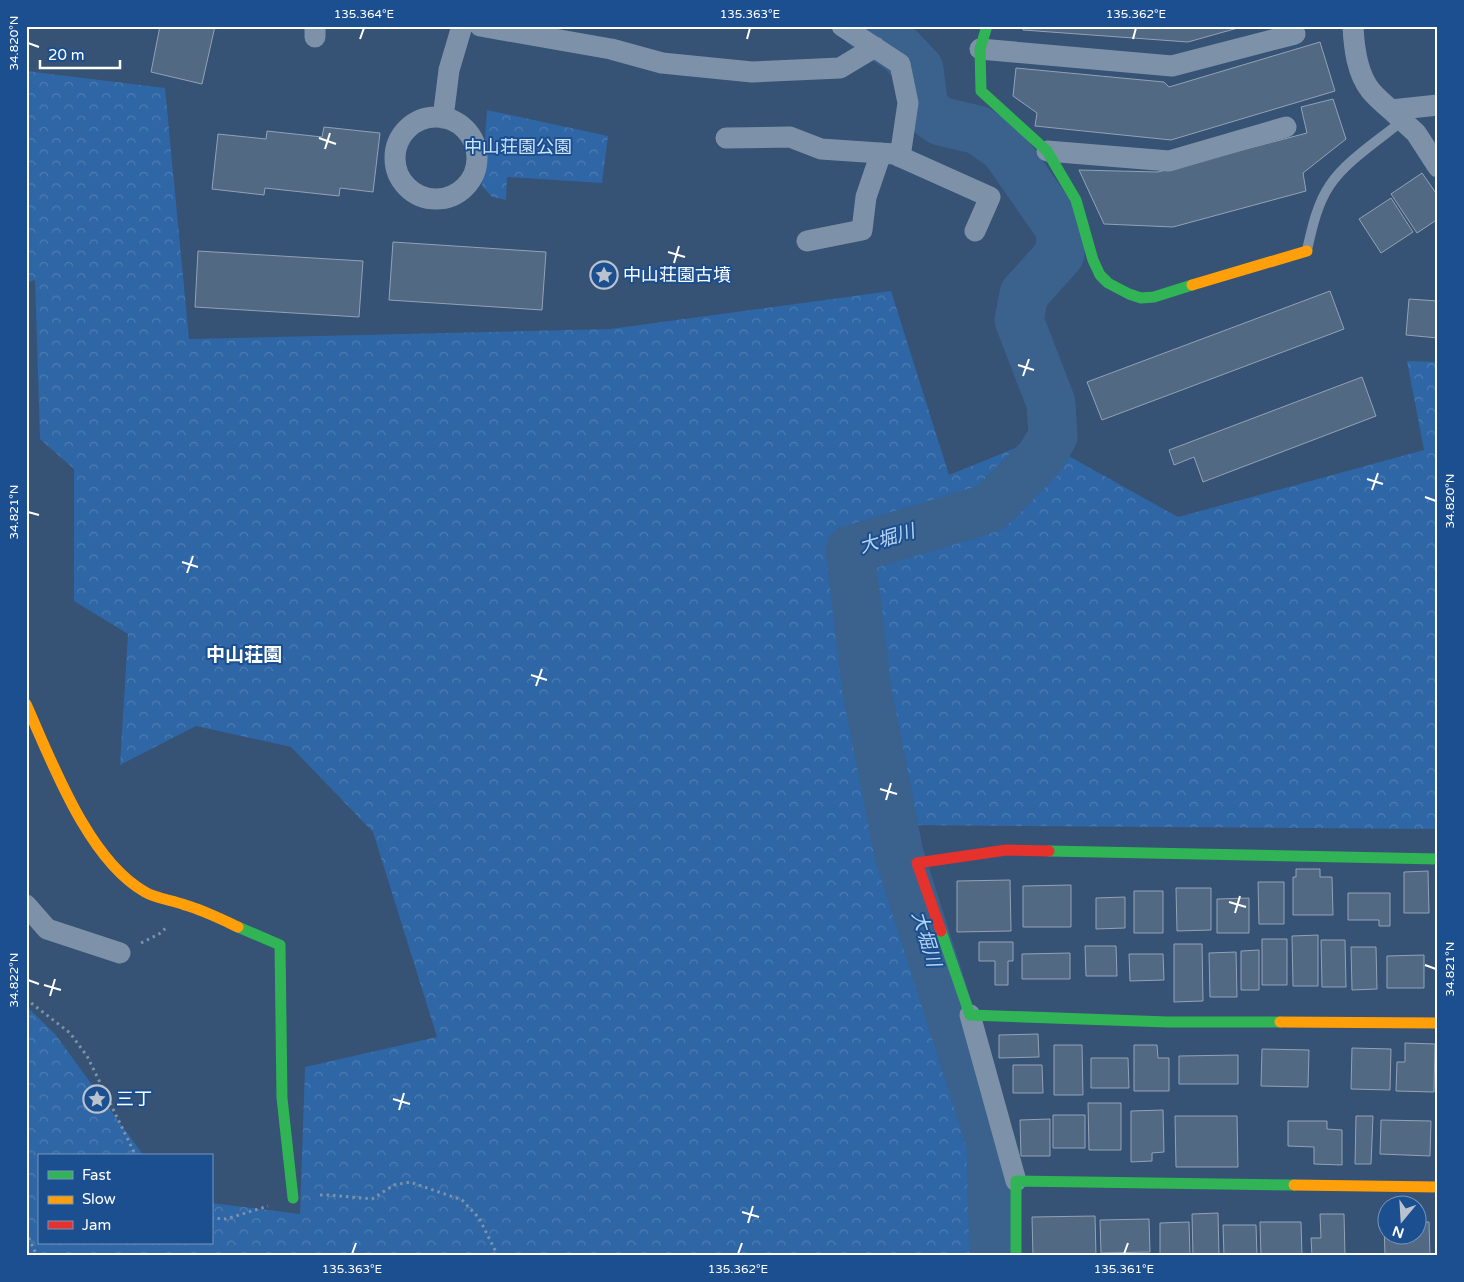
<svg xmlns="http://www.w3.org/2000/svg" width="1464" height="1282" font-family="'Varela Round','Noto Sans JP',sans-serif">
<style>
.forest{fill:url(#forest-crowns)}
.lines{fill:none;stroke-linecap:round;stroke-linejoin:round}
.river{stroke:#3b618d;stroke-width:49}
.building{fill:#526984;stroke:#92a2b6}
.path{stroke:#7d92a8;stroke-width:3;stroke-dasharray:2.5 4;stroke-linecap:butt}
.lane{stroke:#7d92a8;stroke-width:10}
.street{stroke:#7d92a8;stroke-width:21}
.fast{stroke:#30b455;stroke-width:11}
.slow{stroke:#ff9f0a;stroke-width:11}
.jam{stroke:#e5322d;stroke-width:11}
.ticks{fill:none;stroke:#fff;stroke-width:2}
.labels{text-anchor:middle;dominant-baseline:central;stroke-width:4;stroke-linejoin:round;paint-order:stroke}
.park-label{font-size:18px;fill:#cfe3fa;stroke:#1b4f8f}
.poi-label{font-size:18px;fill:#fff;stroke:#1b4f8f;text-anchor:start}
.water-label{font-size:19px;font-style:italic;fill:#b5d3f5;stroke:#1b4f8f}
.neighbourhood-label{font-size:19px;font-weight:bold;fill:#fff;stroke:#1b4f8f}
.neatline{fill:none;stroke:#fff;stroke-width:2}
.ticks-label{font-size:12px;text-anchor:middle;fill:#fff}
</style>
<defs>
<pattern id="forest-crowns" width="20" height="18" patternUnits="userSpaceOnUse" patternTransform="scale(1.25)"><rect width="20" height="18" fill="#2f66a5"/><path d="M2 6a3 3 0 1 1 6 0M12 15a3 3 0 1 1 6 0" fill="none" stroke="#4e7db2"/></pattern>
</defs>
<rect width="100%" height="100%" fill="#365274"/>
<path class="forest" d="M26,71l139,17 24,251 421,-10 281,-38 58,184 89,-36 140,78 246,-67 -17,-89 31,1v467l-542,-4 79,353 7,78h-956v-250l29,28 89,122h-105v87h172v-40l89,11 5,-147 132,-30 -64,-205 -82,-85 -95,-21 -76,39 8,-131 -54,-33v-132l-34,-30 -5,-159 -9,3z
M487,110l121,26 -6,47 -95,-6 -1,23 -14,-3 -10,-11z"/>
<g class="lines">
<path class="river" d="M865,26l36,24 18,19 5,40 16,12 38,9 26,18 57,82 -1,24 -36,40 -5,26 32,83 2,33 -13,22 -50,50 -140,42 17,141 32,163 92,289 3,113"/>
</g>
<path class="building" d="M160,26h55l-13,58 -51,-12z
M1024,26h221l-57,16 -165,-12z
M1320,42l15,49 -164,49 -136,-14 2,-13 -24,-17 3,-28 148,14 5,5z
M1333,99l13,40 -43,34 3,18 -133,36 -69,-3 -25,-54 79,2 149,-39 -6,-26z
M324,127l56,6 -7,59 -33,-4 -1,8 -74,-8 -1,7 -52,-6 6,-55 48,5 1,-8 55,6z
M1422,173l16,23v23l-21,14 -26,-39z
M1391,198l22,34 -32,21 -22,-34z
M393,242l153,10 -4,58 -153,-10z
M198,251l165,10 -4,56 -164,-10z
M1330,291l14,38 -242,91 -15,-38z
M1409,299l29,2v37l-32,-3z
M1362,377l14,39 -173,66 -9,-25 -20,8 -5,-15z
M1296,869h24v8h12l1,38h-40v-38h3z
M1428,871l1,42h-25v-41z
M1010,880l1,51 -54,1v-51z
M1258,882h26v42h-25z
M1071,885v42h-48v-41z
M1176,888h35v42l-34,1z
M1134,891h29v42h-29z
M1348,893h42v33h-11v-6h-31z
M1125,897v31l-29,1v-31z
M1249,898v35h-32v-34z
M1318,935v51h-25l-1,-50z
M1262,939h25v46h-25z
M1321,940h24l1,47h-24z
M979,942h34v19h-5v24h-13v-24h-16z
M1174,944h28l1,57 -29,1z
M1085,946h31l1,30h-31z
M1351,947h25l1,42 -25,1z
M1259,950v40h-18v-39z
M1236,952l1,45h-27l-1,-44z
M1070,953v26h-48v-25z
M1129,954h34l1,26 -34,1z
M1424,955v33h-37v-32z
M1038,1034l1,23 -40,1v-23z
M1405,1043l30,1 -1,48 -38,-1 1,-29h8z
M1054,1045h28l1,50h-29z
M1134,1045h23l1,13h11v33h-35z
M1352,1048l39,1 -1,41 -39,-1z
M1262,1049l47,1 -1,37 -47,-1z
M1238,1055v29h-59v-28z
M1091,1058h37l1,30h-38z
M1013,1065h29l1,28h-30z
M1088,1103h33v47h-32z
M1163,1110l1,42 -12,1v8l-21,1v-51z
M1053,1115h32v33h-32z
M1175,1116h62l1,51h-62z
M1356,1116h17l-2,48h-16z
M1050,1119v37h-29l-1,-36z
M1381,1120l50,1 -1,35 -50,-2z
M1288,1121h39v8l15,1v35l-28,-1v-17l-26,-1z
M1218,1213l1,43h-26l-1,-42z
M1320,1214h24l1,42h-33l-1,-18h10z
M1095,1216l1,40h-63l-1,-39z
M1149,1219l1,33 -49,1 -1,-33z
M1189,1222l1,34h-30v-33z
M1260,1222h41l1,34h-41z
M1416,1222h13l1,34h-45l-1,-33h2v11h30z
M1223,1225h33l1,31h-33z"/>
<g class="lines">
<path class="path" d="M141,943l18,-9 7,-6
M26,999l44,34 17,23 49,100
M320,1195h9l43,4 22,-14 16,-3 52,18 17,18 19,38
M211,1218l15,1 42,-13
M26,1232l11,24"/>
<path class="lane" d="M1307,250c5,-22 10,-46 23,-65 16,-24 49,-45 72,-64"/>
<path class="street" d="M480,26l131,23 51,14 90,9 88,-4 35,-21
M842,26l58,38 8,39 -8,54
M1353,26c1,22 4,48 18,65 6,7 13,13 20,19l47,-5
M315,37v-11
M980,49l192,17 123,-32
M1391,110l25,23 22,34
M395 158a41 41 0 1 1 82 0a41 41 0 1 1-82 0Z
M443,118l6,-48 13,-44
M726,138l64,-1 31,12 73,5 96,43 -15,34
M1047,151l122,10 117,-34
M807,241l55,-11 4,-33 15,-44
M26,905l21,24 73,24
M970,1015l46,166"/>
<path class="fast" d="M987,26l-7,23 1,42 66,60 29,49 17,60 7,15 8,8 21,11 12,4 13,-1 38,-12
M1049,851l389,8
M238,927l42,18 2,153 11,100
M941,931l29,84 198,7h112
M1016,1256v-75l278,4"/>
<path class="slow" d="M1192,285l115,-34
M26,704c26,58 62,156 119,188 12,7 27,8 40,13 18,5 36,14 53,22
M1280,1022l158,1
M1294,1185l144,2"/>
<path class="jam" d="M941,931l-24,-68 89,-13 43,1"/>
</g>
<path class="ticks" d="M360,39l4,-11M747,39l3,-11M1133,39l3,-11M28,43l11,4M319,138l17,6M325,149l5,-16M668,252l17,5M674,263l5,-17M1018,365l16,5M1023,376l6,-17M1367,479l16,5M1372,490l6,-17M1425,497l11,4M28,512l11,3M182,562l16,5M187,573l6,-17M531,675l16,5M536,686l6,-17M880,789l17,5M886,800l5,-17M1229,902l17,5M1235,913l5,-17M1425,965l11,4M28,980l11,4M44,985l17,5M50,996l5,-17M393,1099l17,5M399,1110l5,-17M742,1212l17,5M748,1223l5,-17M352,1254l4,-11M738,1254l4,-11M1124,1254l4,-11"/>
<defs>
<g id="sight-ring" transform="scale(1.4375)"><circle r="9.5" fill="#1b4f8f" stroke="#b9c2ce" stroke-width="1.5"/><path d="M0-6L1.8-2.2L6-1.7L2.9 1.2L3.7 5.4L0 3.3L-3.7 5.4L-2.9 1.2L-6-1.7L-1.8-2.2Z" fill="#b9c2ce"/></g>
</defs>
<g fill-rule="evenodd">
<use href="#sight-ring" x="604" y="275"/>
<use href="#sight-ring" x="97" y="1099"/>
</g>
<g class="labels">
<g class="park-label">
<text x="518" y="147">中山荘園公園</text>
</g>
<g class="poi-label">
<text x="623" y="275">中山荘園古墳</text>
<text x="116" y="1099">三丁</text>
</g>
<g class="water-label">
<text transform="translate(887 539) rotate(-17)">大堀川</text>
<text transform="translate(926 939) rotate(73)">大堀川</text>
</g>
<g class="neighbourhood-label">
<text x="244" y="655">中山荘園</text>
</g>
</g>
<rect width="1464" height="1282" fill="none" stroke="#1b4f8f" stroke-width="55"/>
<rect x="38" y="1154" width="175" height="90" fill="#1b4f8f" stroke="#7695bc"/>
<rect x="48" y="1171" width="25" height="8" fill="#30b455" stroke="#7695bc"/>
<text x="82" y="1180" font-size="15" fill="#ffffff">Fast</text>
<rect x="48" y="1196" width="25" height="8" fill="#ff9f0a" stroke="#7695bc"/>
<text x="82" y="1204" font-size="15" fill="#ffffff">Slow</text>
<rect x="48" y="1221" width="25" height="8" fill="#e5322d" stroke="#7695bc"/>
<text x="82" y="1230" font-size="15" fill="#ffffff">Jam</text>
<g transform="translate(1402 1220) rotate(198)"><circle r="24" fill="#1b4f8f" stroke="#7695bc"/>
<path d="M0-4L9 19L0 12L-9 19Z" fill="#b9c2ce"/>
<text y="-8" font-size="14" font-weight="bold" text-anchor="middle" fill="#ffffff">N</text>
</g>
<path d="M40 60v8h80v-8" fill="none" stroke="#ffffff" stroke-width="2.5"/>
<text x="48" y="60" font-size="15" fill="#ffffff" stroke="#1b4f8f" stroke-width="4" paint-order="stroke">20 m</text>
<rect x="28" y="28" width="1408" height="1226" class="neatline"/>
<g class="ticks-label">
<text x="364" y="18">135.364°E</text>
<text x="750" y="18">135.363°E</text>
<text x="1136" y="18">135.362°E</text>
<text transform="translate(14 43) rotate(-90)" y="4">34.820°N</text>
<text transform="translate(1450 501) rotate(-90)" y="4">34.820°N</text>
<text transform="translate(14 512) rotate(-90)" y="4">34.821°N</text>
<text transform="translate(1450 969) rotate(-90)" y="4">34.821°N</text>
<text transform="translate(14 980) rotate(-90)" y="4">34.822°N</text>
<text x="352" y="1273">135.363°E</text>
<text x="738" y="1273">135.362°E</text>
<text x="1124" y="1273">135.361°E</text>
</g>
</svg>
